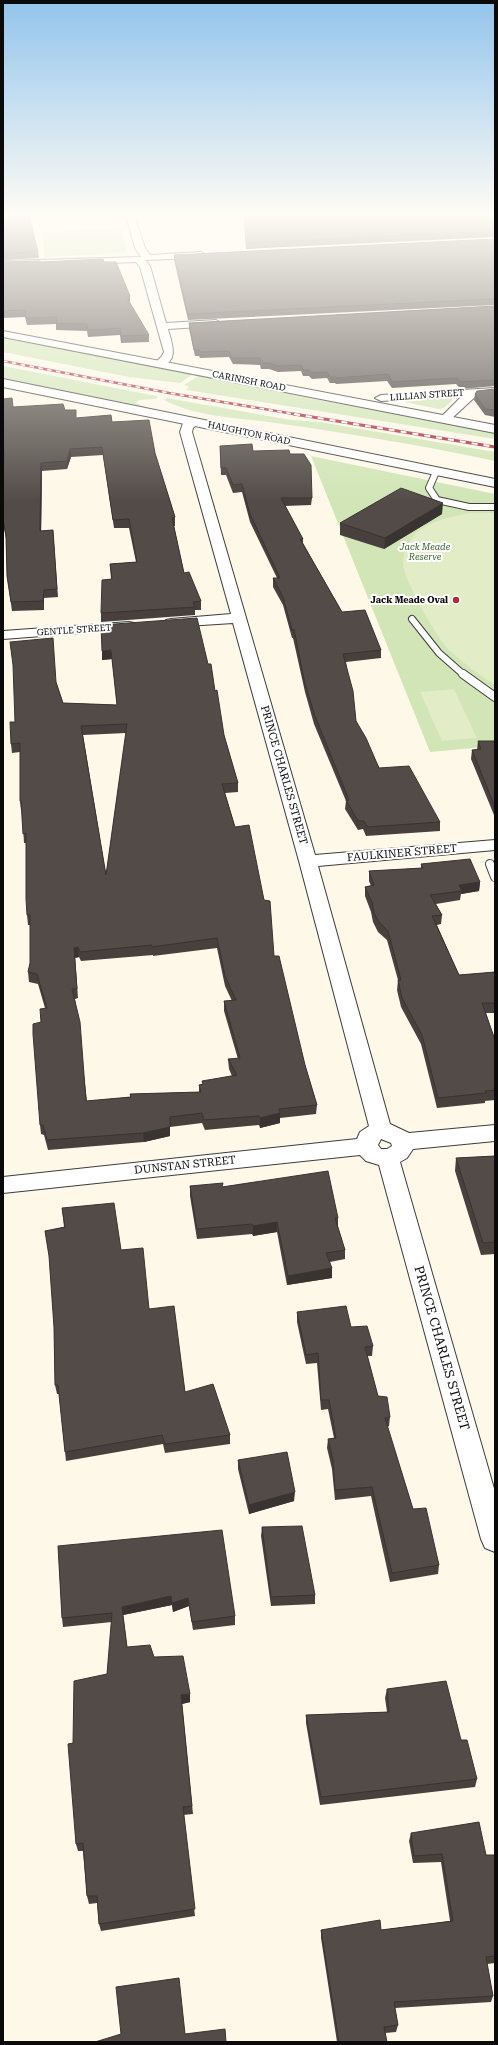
<svg xmlns="http://www.w3.org/2000/svg" width="498" height="2045" font-family="'Roboto Serif',serif">
<style>
.green{fill:#d1e5b6}
.pitch{fill:#e2ecc7}
.lines{fill:none;stroke-linecap:round;stroke-linejoin:round}
.service-far1-casing{stroke:#3d3d3d;stroke-width:8}
.service-casing{stroke:#3d3d3d;stroke-width:10}
.minor-casing{stroke:#3d3d3d;stroke-width:2}
.tertiary-casing{stroke:#3d3d3d;stroke-width:2}
.service-far1{stroke:#fff;stroke-width:6}
.service{stroke:#fff;stroke-width:8}
.minor{fill:#fff;fill-rule:evenodd}
.tertiary{fill:#fff;fill-rule:evenodd}
.rail-far1-casing{stroke:#af2d3b;stroke-width:2.5}
.rail-casing{stroke:#af2d3b;stroke-width:3}
.rail-far1{stroke:#fff;stroke-width:1.5;stroke-dasharray:4.5;stroke-linecap:butt}
.rail{stroke:#fff;stroke-width:2;stroke-dasharray:6;stroke-linecap:butt}
.wall{fill:#47403d;fill-rule:evenodd}
.shaded-wall{fill:#393432}
.building{fill:#524b47;stroke:#393432;fill-rule:evenodd}
.poi-dot{fill:#af2d3b;stroke:#fff;stroke-width:1.5}
.labels{text-anchor:middle;dominant-baseline:central;stroke-width:4;stroke-linejoin:round;paint-order:stroke}
.far-street-label{font-size:9px;fill:#0a0a0a;stroke:#fff}
.far-park-label{font-size:9px;font-style:italic;fill:#305c20;stroke:#fff}
.far-poi-label{font-size:9px;font-weight:bold;fill:#0a0a0a;stroke:#fff;text-anchor:end}
.street-label{font-size:11px;fill:#0a0a0a;stroke:#fff}
.near-street-label{font-size:13px;fill:#0a0a0a;stroke:#fff}
</style>
<rect width="100%" height="100%" fill="#fef8e9"/>
<path class="green" d="M121,228l6,23 -6,2 -76,4 -3,-25z
M3,338l190,35v1l-13,9 -51,-6 -126,-25z
M3,366l153,30 2,1 -2,2 -17,1 -3,3 11,5h-3l-141,-28z
M200,375l114,24 181,33v7l-309,-49 3,-3 -5,-2z
M167,398l124,22 29,2 175,30v9c-70,-15 -142,-27 -213,-37 -40,-7 -82,-5 -118,-24z
M442,398h8l3,2 -9,8 -5,1 -44,-9z
M311,456l184,38v252l-65,6z"/>
<path class="pitch" d="M471,513h24v172c-16,-10 -32,-22 -46,-35 -12,-12 -47,-72 -46,-88 0,-7 4,-18 8,-23 12,-17 41,-23 60,-26z
M454,689l23,49 -35,3 -22,-49z"/>
<g class="lines">
<g class="service-far1-casing">
<path id="service-far1" d="M436,472l-7,16 8,12 32,7h26
M412,619l27,34 25,22"/>
</g>
<g class="service-casing">
<path id="service" d="M463,674l32,23
M490,864l5,13"/>
</g>
<g class="minor-casing">
<path id="minor" d="M126,215h8l11,33 5,7 51,-3 5,3 -5,3 -56,2 5,6 16,57 50,-3 5,3 -5,3 -48,3c4,15 12,33 -9,38l-5,-3 8,-8 2,-4 -24,-85 -4,-5 -133,5v-6l138,-4 -6,-9z
M495,388v6l-19,2 -27,25 -4,2 -6,-4 23,-23 -81,5 -6,-3 6,-3z
M193,418l6,4 -6,6 -1,4 123,423 180,-15v10l-177,16 72,258 19,9 86,-8v16l-82,8 -6,9 -7,4 95,330v60l-10,-4 -4,-9 -102,-374 -13,-4 -6,-6 -357,38v-16l354,-38 3,-7 9,-6 -70,-265 -66,-238 -62,4 -5,-1 -2,-3 2,-3 5,-1 60,-5 -51,-182 3,-9zM381,1139l10,4 1,3 -5,3h-6l-3,-4z
M129,622l5,1 2,3 -2,3 -131,10v-8z"/>
</g>
<g class="tertiary-casing">
<path id="tertiary" d="M3,331l492,94v8l-492,-96z
M3,379l492,100v8l-492,-100z"/>
</g>
<use href="#service-far1" class="service-far1"/>
<use href="#service" class="service"/>
<use href="#minor" class="minor"/>
<use href="#tertiary" class="tertiary"/>
<g class="rail-far1-casing">
<path id="rail-far1" d="M3,361l166,32 131,22"/>
</g>
<g class="rail-casing">
<path id="rail" d="M294,414l201,33"/>
</g>
<use href="#rail-far1" class="rail-far1"/>
<use href="#rail" class="rail"/>
</g>
<path class="wall" d="M3,215l35,37 1,6 -36,2z
M244,215h251v22l-249,12z
M495,239v66l-307,15 -14,-60v-5z
M3,262h101l45,73v7l-28,1 -1,-8 -32,2 -1,-6 -31,-1v-6l-29,1 -2,-8 -22,1z
M495,306v81v-1l-34,3 -5,-5 -64,4 -5,-7 -51,3 -1,-1h-5l-3,-5 -15,1 -3,-3h-6l-2,-5 -23,1 -9,-3h-8l-1,-4 -27,-1 -4,-7 -29,1 -1,-2h-4l-6,-27v-6z
M495,389v28l-10,-2 -11,-15 1,-6z
M3,399l10,8 52,3 11,8 36,4 43,31 20,64v9h-1l10,47 17,28v9h-6v5l-94,7v-9l10,-34 -1,-15 26,-2 -7,-34h-15l-11,-73 -32,2 -4,12 -25,2 -1,60 12,-1 5,67 -14,1v12l-32,1 -5,-35 -1,-37 -3,-17 1,-62h-1z
M220,446l33,5 37,3 22,44 -1,7 -26,1 18,33v4l39,69 39,38v8l-35,4 10,59 23,47 61,54v9l-74,5 -3,-7 -5,1 -13,-21 1,-8 -32,-77 -9,-32 -12,-54h-1l-9,-33 -10,-18v-9h4l-27,-56 -8,-30 -9,1 -7,-18h-5z
M442,514l-58,35 -44,-14v-12z
M102,651l106,13 7,27 9,44 14,48v9l-13,1 10,34 39,129 31,109 12,40 -1,9 -36,4v5l-20,5 -1,-3 -54,5 -3,-7 -32,4v9l-26,6 -96,8 -4,-15 -3,-1 -1,-9 1,-103 4,-14 -7,-24 -9,-2 -1,-10 2,-9v-38h-2l-1,-10 -1,-72h-2l-2,-33h-1l-1,-9v-49l-8,1 -1,-9 4,-22 41,-40 7,21 54,2 -5,-46 -10,1zM126,733l-20,142 -23,-140zM217,948l8,38 7,15h-8v10l14,48h-10l1,10 3,7 -33,9v7l-69,2v3l-43,4 -12,-102 3,-1 -3,-40 4,-1 2,4 72,-6v1z
M478,741h17v74h-1l-23,-56 1,-9h5z
M421,864l59,18 -1,9 -18,3 -1,6 -24,4 6,11 -1,9 -4,1 22,50 36,-3v41h-9l9,27v60l-10,1v2l-48,5 -16,-64 -20,-37 -4,-17 1,-10 -11,-40 -9,-8 -5,-10 -2,-10 -6,-16v-9l6,-1 -2,-5v-10l52,-3z
M495,1156v98l-14,1 -26,-84 1,-13z
M190,1186l33,1 115,31v9l7,23v9l-15,3 2,16 -45,7 -10,-53 -24,4 -1,-2 -55,5 -7,-43z
M62,1208l59,42 28,59 36,83 45,43v9l-65,9 -2,-9 -97,17 -7,-67h-2l-2,-9 -1,-58 -4,-67 -5,-29 19,-4z
M297,1312l54,15 22,19 -1,10h-5l11,40 12,21 -1,9 -2,1 26,82 26,56 -1,9 -48,8 -19,-86 -36,4 -3,-31 -5,-21 1,-9 6,-1 -6,-29 -7,1 -4,-47 -11,1 -9,-42z
M238,1460l56,41 -45,13 -11,-45z
M262,1527l53,68v9l-44,2 -10,-70z
M58,1546l177,70v9l-42,5 -4,-24 -16,6 -1,-7 -49,10 4,32 27,10 36,45 -8,2 11,110 -10,1 12,101 -94,15 -2,-7 -2,-21 -8,1 -2,-8 -4,-45h-5l-2,-7 -3,-101 34,-69 5,-52 -49,5 -1,-9z
M387,1689l90,90 -2,8 -155,18 -14,-82v-8l81,-3 -2,-14z
M411,1833l75,22h9v108l-8,1 6,32 -2,6 -96,6 3,17 -2,7 -11,1 2,9h-50l-16,-104v-8h60l69,-9 -9,-59 -28,1 -4,-22z"/>
<path class="shaded-wall" d="M130,296v7l-3,-5z
M70,449l1,8 -4,12v-8z
M41,463l1,8 -1,69 -1,-9z
M443,503l-1,11 -58,35 1,-11z
M44,590v20l-1,-9z
M111,650l1,9 -10,1v-9z
M480,882l-1,9 -18,3 1,-3 -3,-6z
M78,947l1,10 -4,1 3,40 -4,-50z
M280,1113v10l-20,5v-10z
M170,1117v19l-26,6 -1,-9z
M277,1222v10l-24,4v-10z
M332,1268v10l-45,7 1,-9z
M295,1492l-1,9 -45,13v-9z
M171,1596l1,9 -49,10 -1,-8z
M188,1598l1,8 -16,6 -1,-9z
M190,1694v8l-8,2 -1,-9z"/>
<path class="building" d="M3,215h26l9,37 -35,1z
M244,215h251v16l-249,12z
M495,239v60l-307,15 -14,-59z
M103,259l1,3h12l14,34 -3,2 22,37 -28,1 -1,-8 -32,2 -1,-6 -31,-1 1,-6 -31,1 -1,-8 -22,1v-49l37,-1 1,1z
M495,306v74l-33,2 -6,-4 -64,4 -4,-8 -51,4 -1,-1h-6l-3,-5 -15,1 -3,-3h-6l-2,-5 -23,1 -9,-3h-8l-1,-5h-28l-3,-7 -29,1 -1,-2h-5l-5,-27z
M495,389v21l-10,-1 -10,-15 2,-3z
M12,398l1,9 50,-3 2,6h11v8l35,-3 1,7 37,-2 6,33 20,64 -3,1 12,55 5,-1 12,29 -8,1 2,5 -94,6 1,-33 10,-1 -2,-15 27,-2 -8,-43 -16,1 -11,-73 -32,2 -3,12 -26,2 -1,68 13,-1 4,59 -13,1 -1,11 -32,1 -4,-26 -1,-40 -3,-17v-38l1,-29h-1v-53z
M252,444l1,7 36,-1 1,4h14l7,11 1,33h-31l22,41h-3l42,73 23,-2 16,40 -38,4 10,37 3,30 10,17 13,30 30,-2 31,56 -73,5 -3,-6h-6l-12,-21h3l-34,-84 -10,-32 -11,-55 -2,1 -9,-33 -10,-19h7l-30,-64 -8,-30 -9,1 -7,-17h-5l-1,-22z
M401,488l42,15 -58,35 -45,-15z
M197,618l11,46h3l4,27 2,-1 7,45 14,48 -16,1 13,43 14,-2 15,75 6,1 4,55h5l26,109 12,40 -38,4 1,4 -20,5 -1,-2 -55,4 -2,-7 -32,4v10l-27,6 -96,7 -4,-15h-3l-7,-91v-10l8,-2 -1,-13 7,-1 -10,-34 -9,-2 2,-9v-48h-3l-1,-16v-66l-3,1 -2,-33h-1v-58l-9,1 -1,-22h5l-2,-57 -3,-23 43,-4 3,44 7,21 54,2 -6,-55 -9,1 -1,-26zM127,724l-21,151 -25,-149zM217,938l8,38 11,24 -12,1 16,57 -12,1 9,16 -35,6 1,3 -4,1 2,7 -71,2 1,3 -45,4 -6,-79 -8,-33h5l-3,-41 4,-1 2,5 72,-7v2z
M478,741h17v66l-23,-57 9,-1z
M470,859l10,23 -21,3 3,6 -32,4 12,20 -10,1 27,59 36,-3v31h-13l13,37v50l-10,1 1,2 -48,5 -16,-63 -20,-37 -4,-18h3l-13,-49 -9,-9 -5,-9 -2,-11 -7,-15 9,-2 -5,-14 54,-3 -2,-4z
M495,1156v86l-12,1 -27,-85z
M328,1171l10,47h-3l10,32 -19,3 6,15 -44,8 -11,-54 -24,4 -1,-2 -55,5 -7,-43 33,-3 -1,4z
M114,1203l7,47 22,-2 6,61 25,-3 11,86 28,-8 17,51 -65,9 -3,-9 -97,17 -7,-67h-3l-1,-58 -5,-71 -4,-25 20,-4 -3,-19z
M346,1306l5,21 16,-1 6,20 -8,1 13,49 9,1 3,20 -5,1 28,91 13,-1 13,57 -47,8 -20,-86 -37,3 -2,-30 -5,-21 8,-1 -7,-38h-8l-3,-47 -12,2 -9,-43z
M287,1452l8,40 -46,13 -11,-45z
M302,1526l13,69 -44,2 -9,-70z
M222,1530l13,86 -43,6 -4,-24 -16,5 -1,-7 -49,11 5,40 23,-2 4,12 29,-1 7,38 -9,1 11,111 -9,1 12,102 -96,15 -2,-28h-10l-4,-53 -7,1 -8,-100 5,-1 1,-62 33,-7 5,-61 -50,5 -4,-72z
M446,1681l15,59h6l10,39 -156,18 -15,-82 83,-3 -2,-23z
M479,1822l7,33h9v101l-9,1 7,39 -99,6 4,23 -14,2 3,15h-48l-18,-112 59,-10 1,10 72,-9 -11,-67 -28,2 -3,-23z
M179,1978l6,56 40,-5 1,13h-131l26,-8 -5,-47z"/>
<linearGradient id="sky" x2="0" y2="1"><stop stop-color="#92c4ec"/><stop offset="0.43" stop-color="#fffcf5"/><stop offset="1" stop-color="#fffcf5" stop-opacity="0"/></linearGradient>
<rect width="498" height="501" fill="url(#sky)"/>
<circle class="poi-dot" cx="456" cy="600" r="4"/>
<g class="labels">
<g class="far-street-label">
<text transform="translate(249 381) rotate(11)">CARINISH ROAD</text>
<text transform="translate(427 395) rotate(-4)">LILLIAN STREET</text>
<text transform="translate(249 433) rotate(12)">HAUGHTON ROAD</text>
<text transform="translate(74 630) rotate(-4)">GENTLE STREET</text>
</g>
<g class="far-park-label">
<text x="425" y="547">Jack Meade<tspan x="425" dy="10">Reserve</tspan></text>
</g>
<g class="far-poi-label">
<text x="448" y="600">Jack Meade Oval</text>
</g>
<g class="street-label">
<text transform="translate(284 775) rotate(74)">PRINCE CHARLES STREET</text>
<text transform="translate(402 853) rotate(-5)">FAULKINER STREET</text>
<text transform="translate(185 1165) rotate(-6)">DUNSTAN STREET</text>
</g>
<g class="near-street-label">
<text transform="translate(442 1348) rotate(74)">PRINCE CHARLES STREET</text>
</g>
</g>
<rect width="498" height="2045" fill="none" stroke="#0a0a0a" stroke-width="8"/>
</svg>
